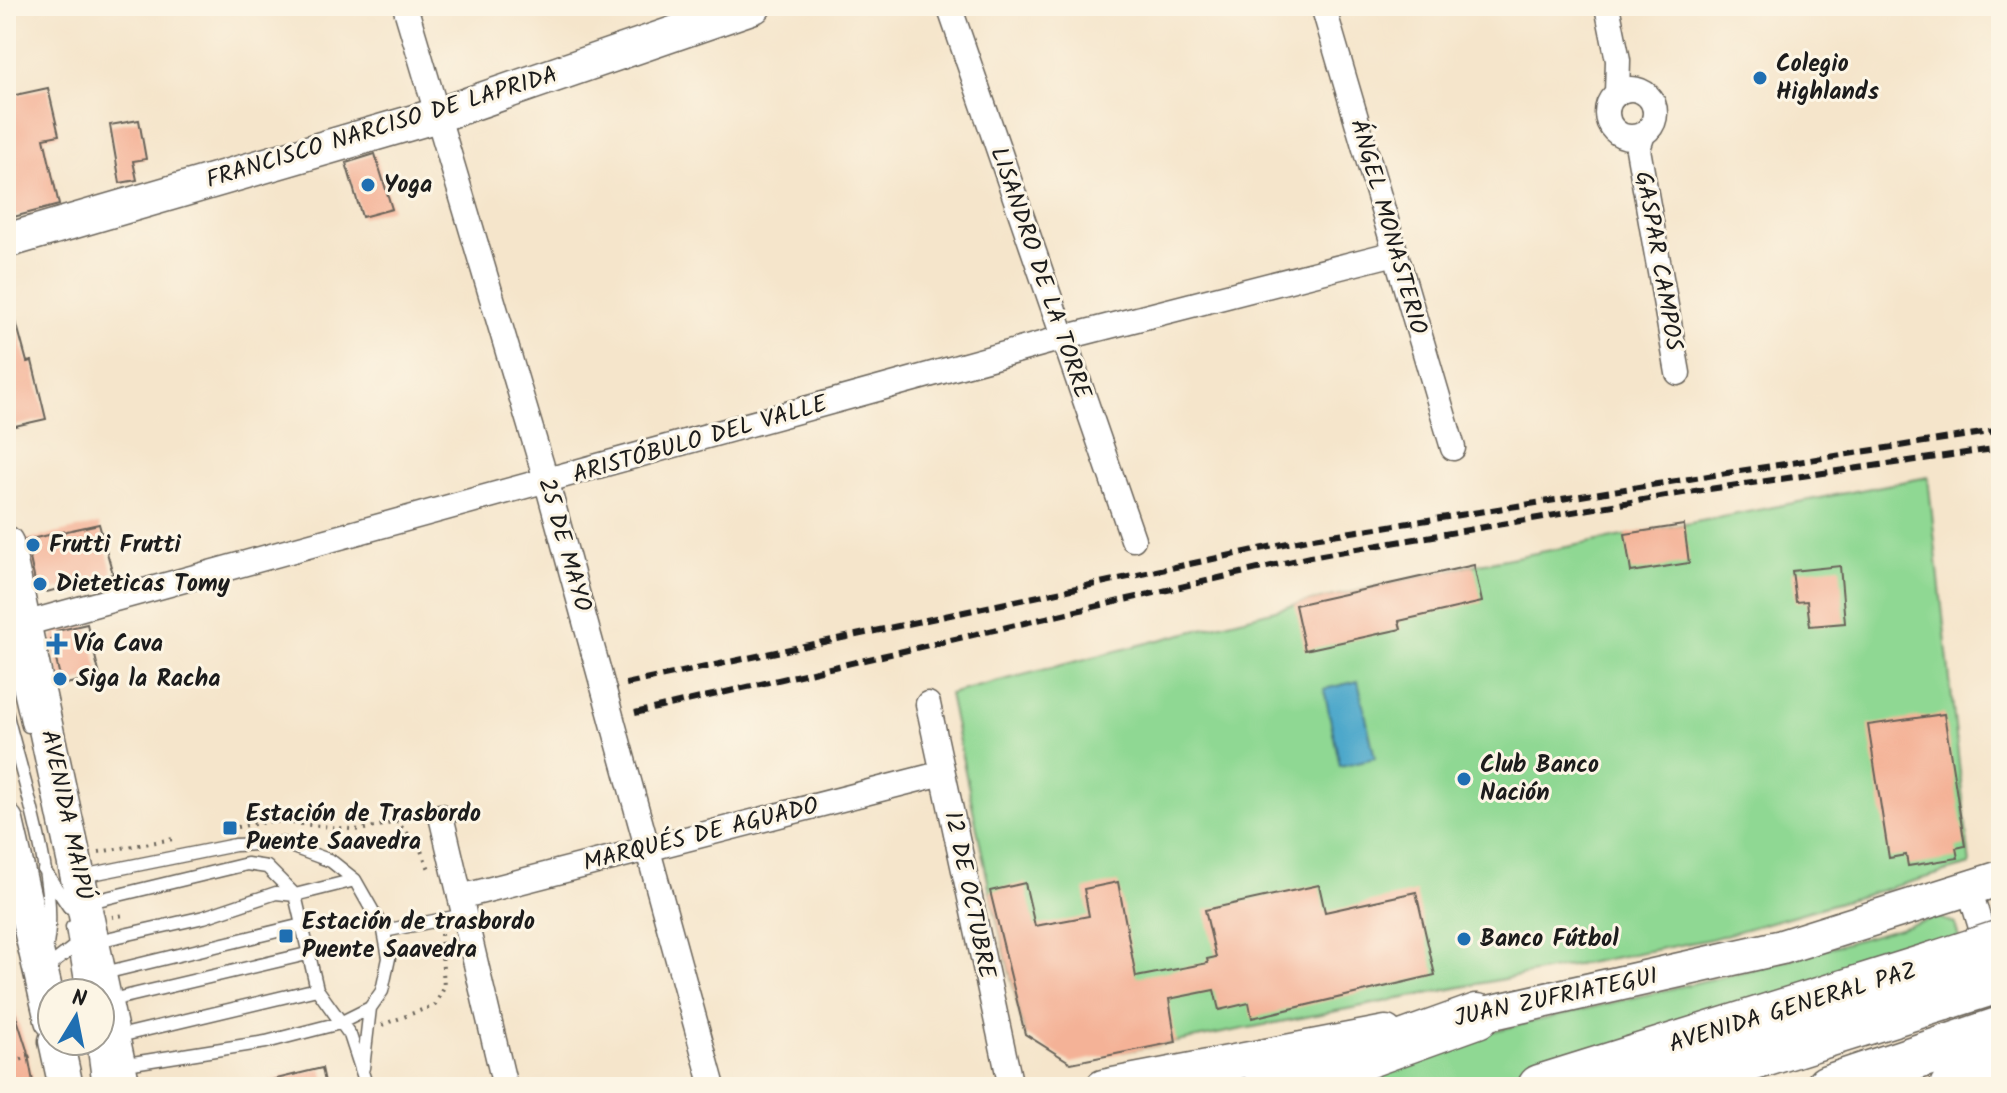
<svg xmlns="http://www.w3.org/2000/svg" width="2007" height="1093" font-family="Kalam,sans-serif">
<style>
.green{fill:#8fd893;stroke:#567a58;stroke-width:2}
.water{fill:#4ea8cb;stroke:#356274;stroke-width:2}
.building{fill:#f4b297}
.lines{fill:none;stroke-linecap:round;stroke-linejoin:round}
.lane-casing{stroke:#686259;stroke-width:15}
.street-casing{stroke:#686259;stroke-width:27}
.secondary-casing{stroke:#686259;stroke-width:37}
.highway-casing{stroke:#686259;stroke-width:47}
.path{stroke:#686259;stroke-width:4;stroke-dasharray:2 6;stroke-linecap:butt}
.lane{stroke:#fff;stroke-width:12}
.street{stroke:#fff;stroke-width:24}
.secondary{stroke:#fff;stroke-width:34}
.highway{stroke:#fff;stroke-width:44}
.rail{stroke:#1c1c1c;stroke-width:6;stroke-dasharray:12 6;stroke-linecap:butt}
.highway-bridge-casing{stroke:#686259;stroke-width:47;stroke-linecap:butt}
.highway-bridge{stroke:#fff;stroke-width:44}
.poi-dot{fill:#1f6fb2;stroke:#fcf5e5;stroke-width:3}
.labels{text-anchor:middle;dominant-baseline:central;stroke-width:6;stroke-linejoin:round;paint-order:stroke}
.poi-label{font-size:24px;font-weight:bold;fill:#1c1c1c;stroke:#fcf5e5;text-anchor:start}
.street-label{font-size:24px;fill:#1c1c1c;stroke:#fcf5e5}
</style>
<rect width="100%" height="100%" fill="#fcf5e5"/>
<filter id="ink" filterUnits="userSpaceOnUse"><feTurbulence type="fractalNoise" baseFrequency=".0125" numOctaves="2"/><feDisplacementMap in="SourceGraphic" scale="16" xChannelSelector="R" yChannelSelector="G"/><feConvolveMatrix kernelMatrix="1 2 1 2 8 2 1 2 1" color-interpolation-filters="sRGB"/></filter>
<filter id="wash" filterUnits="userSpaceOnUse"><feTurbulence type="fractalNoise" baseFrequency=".006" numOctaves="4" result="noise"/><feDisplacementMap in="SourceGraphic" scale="32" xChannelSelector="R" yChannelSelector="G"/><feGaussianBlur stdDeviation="1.8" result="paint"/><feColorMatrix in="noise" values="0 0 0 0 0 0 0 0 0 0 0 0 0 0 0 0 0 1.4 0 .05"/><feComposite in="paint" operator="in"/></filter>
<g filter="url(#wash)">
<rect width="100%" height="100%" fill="#f5e5cb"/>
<path class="green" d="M1928,477l42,388 -259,74 -535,103 -54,10 -97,-18 -35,-143 -41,-197 346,-89 179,-40z
M1938,917l17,7 5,17 -480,146h-173l124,-41 331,-79z"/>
<path class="water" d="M1358,681l17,77 -35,8 -16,-77z"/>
<g id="blocks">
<path class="building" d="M48,88l11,47 -15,3 15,67 -53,14v-122z
M139,120l7,39 -13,2 4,19 -17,3 -10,-58z
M375,154l17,55 -30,8 -16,-54z
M11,303l16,59 5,-1 14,58 -40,9v-124z
M99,524l14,50 -66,18 -11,-6 -10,-46z
M1684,525l5,38 -58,9 -6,-38z
M1474,565l8,37 -83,19 2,8 -96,21 -10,-45z
M1840,566l5,57 -35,3 -3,-25 -11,1 -4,-31z
M87,624l13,52 -38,9 -11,-46 6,-8z
M1944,714l21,132 -9,2 2,10 -50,8 -2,-11 -17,3 -21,-133z
M1118,882l18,95 72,-14 -1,-4 9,-2 -11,-47 114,-25 6,27 91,-20 19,83 -183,43 -3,-15 -30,7 -5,-20 -45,9 7,43 -105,21 -46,-29 -35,-143 35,-8 10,43 54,-10 -5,-27z
M6,997h4l17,53 7,37h-28z
M322,1068l4,19h-57l-1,-6z"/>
</g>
</g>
<g filter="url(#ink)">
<use href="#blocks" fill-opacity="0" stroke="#686259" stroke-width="2"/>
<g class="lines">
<g class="lane-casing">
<path id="lane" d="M6,644l6,12 16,70
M6,711c15,64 55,177 40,238
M44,870l25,37 178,-43 20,3 28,28 22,94 33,46 17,52
M82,876l153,-31 47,-2 49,18 24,19 29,51 5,27 -7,33 -12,17 -30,15 -74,19 -146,23
M72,927l11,66
M384,931l80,-16
M44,970l31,-24 129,-29 72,-24 19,2 60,-15
M70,993l11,-12 19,-7 202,-49
M107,1001l200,-47
M115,1037l202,-48
M93,1041l6,46
M59,1050l36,-9
M363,1068l7,-60"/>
</g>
<g class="street-casing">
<path id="street" d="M405,6l142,477 166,604
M949,6l184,533
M1323,6l130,442
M1607,6l11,54 -1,33
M1607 113a24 24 0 1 1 48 0a24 24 0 1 1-48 0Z
M1643,134l-5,15 40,224
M6,629l1057,-291 332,-85
M928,704l83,383
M441,816l64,271
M1969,888l14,46
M460,897l483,-124"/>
</g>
<g class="secondary-casing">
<path id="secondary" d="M6,241l432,-126 316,-109
M6,543l117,544
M6,821l46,199
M1453,1021l329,-74 219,-69
M56,1041l10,46
M1103,1087l283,-54"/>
</g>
<g class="highway-casing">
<path id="highway" d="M1265,1087l76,-22 136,-49
M1540,1087l394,-123
M1662,1087l282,-89
M1828,1087l173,-58
M1952,1087l49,-16"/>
</g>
<path class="path" d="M237,827l35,-6 88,9 37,-8 22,24 10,23
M99,852l74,-13
M112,917l12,-2
M382,1025l53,-20 9,-17 -3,-55
M6,1065l28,-10"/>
<use href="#lane" class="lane"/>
<use href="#street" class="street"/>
<use href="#secondary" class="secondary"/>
<use href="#highway" class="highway"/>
<path class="rail" d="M626,684l681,-145 694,-109
M635,713l675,-156 385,-66 306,-43"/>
<g class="highway-bridge-casing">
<path id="highway-bridge" d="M1934,964l67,-22
M1944,998l57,-18"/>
</g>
<use href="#highway-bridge" class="highway-bridge"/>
</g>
</g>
<g class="poi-dot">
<circle cx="1760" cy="78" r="8"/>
<circle cx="368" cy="185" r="8"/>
<circle cx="33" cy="545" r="8"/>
<circle cx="40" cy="584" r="8"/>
<path d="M53 632h8v8h8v8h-8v8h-8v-8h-8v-8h8z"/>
<circle cx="60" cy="679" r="8"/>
<circle cx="1464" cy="779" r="8"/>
<rect x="222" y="820" width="16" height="16" rx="4"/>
<rect x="278" y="928" width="16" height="16" rx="4"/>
<circle cx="1464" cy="939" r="8"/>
</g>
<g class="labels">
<g class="poi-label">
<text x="1776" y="64">Colegio<tspan x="1776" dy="28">Highlands</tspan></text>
<text x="384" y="185">Yoga</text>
<text x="49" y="545">Frutti Frutti</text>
<text x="56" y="584">Dieteticas Tomy</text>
<text x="73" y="644">Vía Cava</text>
<text x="76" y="679">Siga la Racha</text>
<text x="1480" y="765">Club Banco<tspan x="1480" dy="28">Nación</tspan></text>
<text x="246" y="814">Estación de Trasbordo<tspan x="246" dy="28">Puente Saavedra</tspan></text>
<text x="302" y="922">Estación de trasbordo<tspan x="302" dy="28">Puente Saavedra</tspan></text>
<text x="1480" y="939">Banco Fútbol</text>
</g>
<g class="street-label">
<text transform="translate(382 128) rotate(-17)">FRANCISCO NARCISO DE LAPRIDA</text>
<text transform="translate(1388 227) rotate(74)">ÁNGEL MONASTERIO</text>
<text transform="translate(1658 261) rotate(80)">GASPAR CAMPOS</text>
<text transform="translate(1040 273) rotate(71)">LISANDRO DE LA TORRE</text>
<text transform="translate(700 440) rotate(-16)">ARISTÓBULO DEL VALLE</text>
<text transform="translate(564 545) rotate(74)">25 DE MAYO</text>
<text transform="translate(66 815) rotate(78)">AVENIDA MAIPÚ</text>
<text transform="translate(701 835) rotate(-14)">MARQUÉS DE AGUADO</text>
<text transform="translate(969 895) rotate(78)">12 DE OCTUBRE</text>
<text transform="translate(1556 998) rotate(-12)">JUAN ZUFRIATEGUI</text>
<text transform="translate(1793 1008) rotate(-17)">AVENIDA GENERAL PAZ</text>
</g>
</g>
<rect width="2007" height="1093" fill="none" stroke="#fcf5e5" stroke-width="32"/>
<g transform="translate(76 1017) rotate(10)"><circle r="38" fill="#fcf5e5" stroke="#a29e95" stroke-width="2"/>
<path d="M0-6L14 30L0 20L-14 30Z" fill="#1f6fb2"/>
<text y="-12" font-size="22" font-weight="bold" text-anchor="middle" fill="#1c1c1c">N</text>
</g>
</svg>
